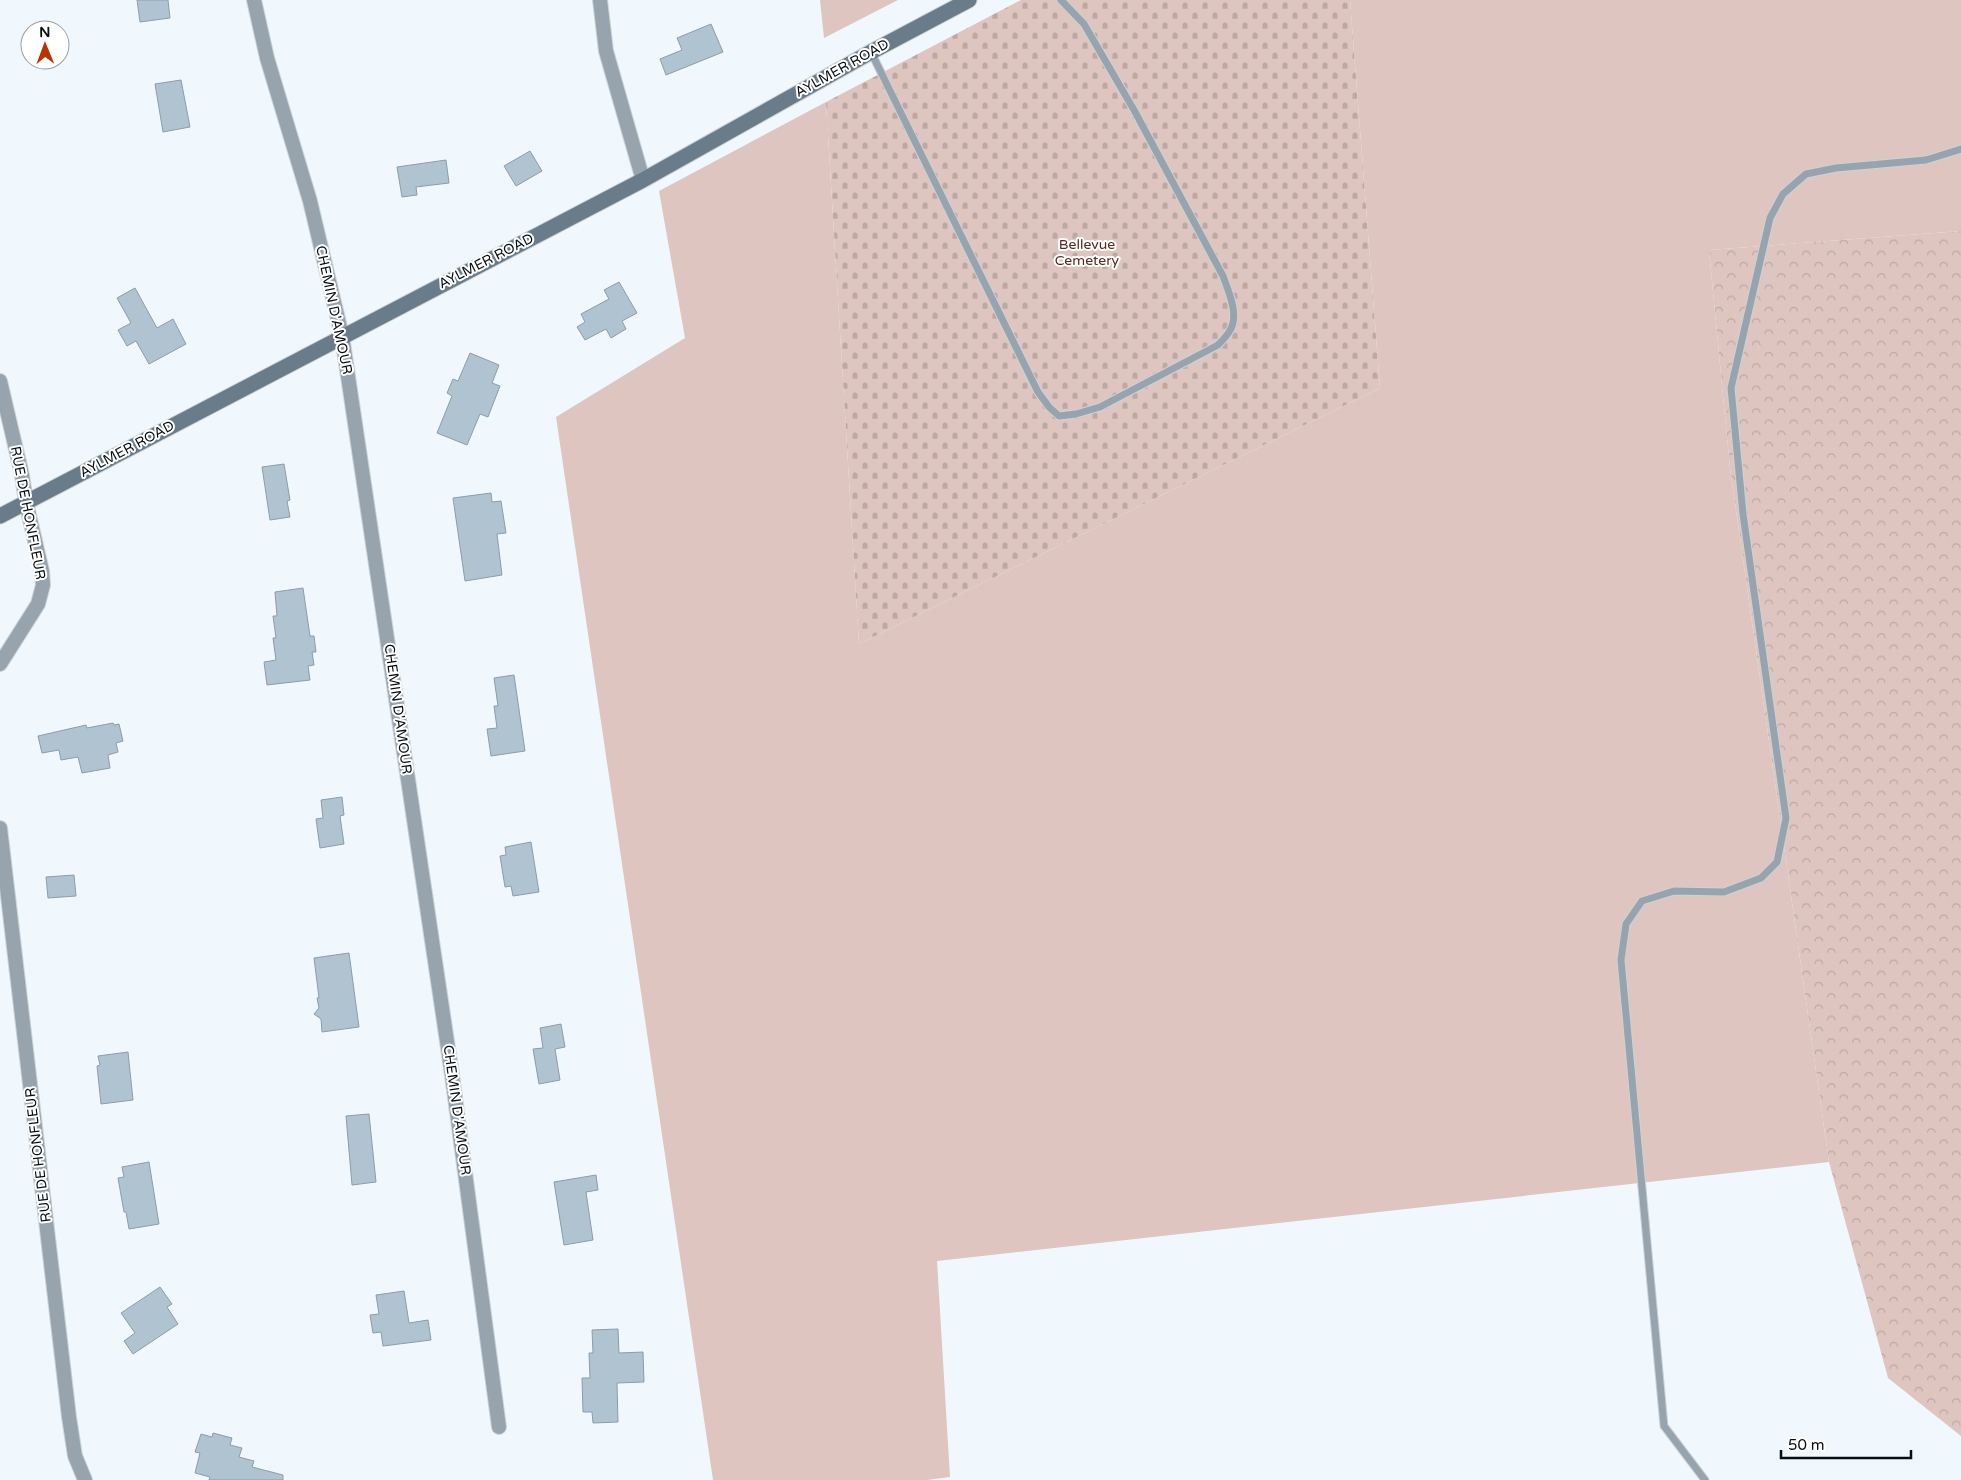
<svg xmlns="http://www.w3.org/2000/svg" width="1961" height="1480" font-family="'Varela Round',sans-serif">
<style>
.grass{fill:#dec5bf}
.forest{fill:url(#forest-crowns)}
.cemetery{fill:url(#cemetery-stones)}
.building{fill:#b0c3d0;stroke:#8b9daa}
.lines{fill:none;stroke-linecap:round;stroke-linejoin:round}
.lane-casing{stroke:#cbd3d8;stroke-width:9}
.street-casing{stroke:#cbd3d8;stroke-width:16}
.secondary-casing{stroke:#cbd3d8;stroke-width:17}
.lane{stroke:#98a4ad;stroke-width:7}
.street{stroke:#98a4ad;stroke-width:14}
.secondary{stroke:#6a7c89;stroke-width:15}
.labels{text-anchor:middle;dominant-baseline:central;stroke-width:4;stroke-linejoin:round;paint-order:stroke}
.street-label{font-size:14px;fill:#070e12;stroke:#fff}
.park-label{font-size:14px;fill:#58291c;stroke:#fff}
</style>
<defs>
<pattern id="forest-crowns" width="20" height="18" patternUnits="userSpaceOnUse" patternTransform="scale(1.25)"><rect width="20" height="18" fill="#dec5bf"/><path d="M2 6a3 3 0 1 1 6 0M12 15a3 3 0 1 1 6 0" fill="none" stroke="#bda8a3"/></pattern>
<pattern id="cemetery-stones" width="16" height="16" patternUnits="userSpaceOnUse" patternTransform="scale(1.25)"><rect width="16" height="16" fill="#dec5bf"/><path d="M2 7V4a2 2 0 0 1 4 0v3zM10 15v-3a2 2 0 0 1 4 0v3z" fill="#bda8a3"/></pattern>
</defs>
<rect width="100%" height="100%" fill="#f0f8fe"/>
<path class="grass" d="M820,0h78l-74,38z
M1350,0h611v231l-252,19 21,218 99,694 -892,99 13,216 -23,3h-214l-157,-1063 129,-79 -26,-147 167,-89 33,542 521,-256z"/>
<path class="forest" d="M1961,231v1205l-73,-58 -59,-216 -99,-694 -21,-218z"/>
<path class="cemetery" d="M1021,0h329l30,388 -521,256 -33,-542z"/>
<path class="building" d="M137,0h31l2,18 -30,4z
M711,24l12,28 -57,23 -6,-16 22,-9 -5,-12z
M181,80l9,47 -27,5 -8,-48z
M530,151l12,20 -26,15 -12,-20z
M446,160l3,23 -33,4 1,8 -15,2 -5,-30z
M619,282l18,31 -15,8 4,8 -15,9 -5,-9 -21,11 -8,-13 8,-5 -4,-8 28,-15 -5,-9z
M135,288l22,40 16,-9 13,25 -37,20 -13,-23 -9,5 -9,-16 13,-7 -14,-25z
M470,353l29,12 -7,18 8,3 -12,31 -8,-3 -13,31 -30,-12 15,-37 -5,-3 6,-14 5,2z
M284,464l6,36 -3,1 3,16 -20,3 -8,-53z
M491,493l1,9 9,-1 5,32 -9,1 5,41 -37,6 -12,-83z
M303,588l7,48h4l2,16h-4l2,13 -6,1 2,14 -43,5 -3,-23 12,-2 -3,-22h3l-3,-22h4l-2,-24z
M514,675l11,76 -34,5 -4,-27 10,-1 -3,-22h4l-4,-28z
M113,723l1,2 5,-1 4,17 -7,2 2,9 -10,3 2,13 -28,5 -4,-16 -17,3 -2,-10 -17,3 -4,-17 48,-11 1,3z
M342,797l2,18 -4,1 4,28 -24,4 -4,-29 7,-1 -2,-18z
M531,842l8,50 -26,4 -2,-10 -6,1 -5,-31 6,-1 -1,-8z
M74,875l2,21 -28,2 -2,-21z
M349,953l10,74 -37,5 -1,-13 -7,-5 5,-6 -2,-10h2l-5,-40z
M561,1024l4,23 -10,2 5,31 -21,4 -6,-35 10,-1 -3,-20z
M128,1052l5,48 -32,4 -4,-38 3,-1 -2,-9z
M369,1114l7,68 -24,3 -6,-69z
M149,1162l10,62 -30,5 -3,-17h-2l-6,-34 6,-1 -2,-10z
M596,1175l2,15 -12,2 7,48 -29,5 -10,-63z
M160,1287l12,17 -5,3 11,17 -45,30 -9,-13 11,-8 -14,-20z
M404,1291l5,32 19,-3 3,20 -48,6 -2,-14 -8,1 -3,-18 9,-1 -3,-19z
M618,1329l1,24 24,-1 1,30 -27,1 1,39 -25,1 -1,-11h-9l-1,-34h8l-1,-25h4l-1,-23z
M213,1433l19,5 -2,7 12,3 -3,9 15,4 -2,6 31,8v5h-74l1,-3 -15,-4 5,-20 -5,-1 6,-18 11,3z"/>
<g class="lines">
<g class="lane-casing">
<path id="lane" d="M871,52l167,340 11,15 10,9 17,-2 24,-7 118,-62c4,-4 8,-8 11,-13 11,-15 0,-40 -6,-56l-89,-166 -50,-86 -23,-24
M1705,1480l-41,-54 -43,-466 5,-36 16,-23 32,-10 50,1 37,-14 16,-16 9,-44 -43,-304 -12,-126 39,-170 13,-24 23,-20 30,-6 90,-8 35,-11"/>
</g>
<g class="street-casing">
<path id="street" d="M254,0l13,58 43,143 32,135 110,739 47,352
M600,0l6,51 37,129
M0,381l22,94 4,27 16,69 1,14 -5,19 -38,60
M0,828l69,589 6,39 10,24"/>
</g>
<g class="secondary-casing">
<path id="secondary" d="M0,516l643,-336 228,-128 98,-52"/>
</g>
<use href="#lane" class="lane"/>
<use href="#street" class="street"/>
<use href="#secondary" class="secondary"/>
</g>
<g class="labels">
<g class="street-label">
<text transform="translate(842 68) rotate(-29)">AYLMER ROAD</text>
<text transform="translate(486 261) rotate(-27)">AYLMER ROAD</text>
<text transform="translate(334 310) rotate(78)">CHEMIN D'AMOUR</text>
<text transform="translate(127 449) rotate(-28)">AYLMER ROAD</text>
<text transform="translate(28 513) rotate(79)">RUE DE HONFLEUR</text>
<text transform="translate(398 709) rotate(82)">CHEMIN D'AMOUR</text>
<text transform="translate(457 1110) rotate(82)">CHEMIN D'AMOUR</text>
<text transform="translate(38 1155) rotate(-97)">RUE DE HONFLEUR</text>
</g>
<g class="park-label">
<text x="1087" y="244">Bellevue<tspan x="1087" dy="16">Cemetery</tspan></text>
</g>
</g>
<g transform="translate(45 45) rotate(359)"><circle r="24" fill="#ffffff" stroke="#9c9fa0"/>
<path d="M0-4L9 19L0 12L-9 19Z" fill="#bc3303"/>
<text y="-8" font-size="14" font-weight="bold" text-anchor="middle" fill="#070e12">N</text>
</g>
<path d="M1781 1450v8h130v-8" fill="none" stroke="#070e12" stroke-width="2.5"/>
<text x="1788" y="1450" font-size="15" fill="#070e12" stroke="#ffffff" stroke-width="4" paint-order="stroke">50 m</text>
</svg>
